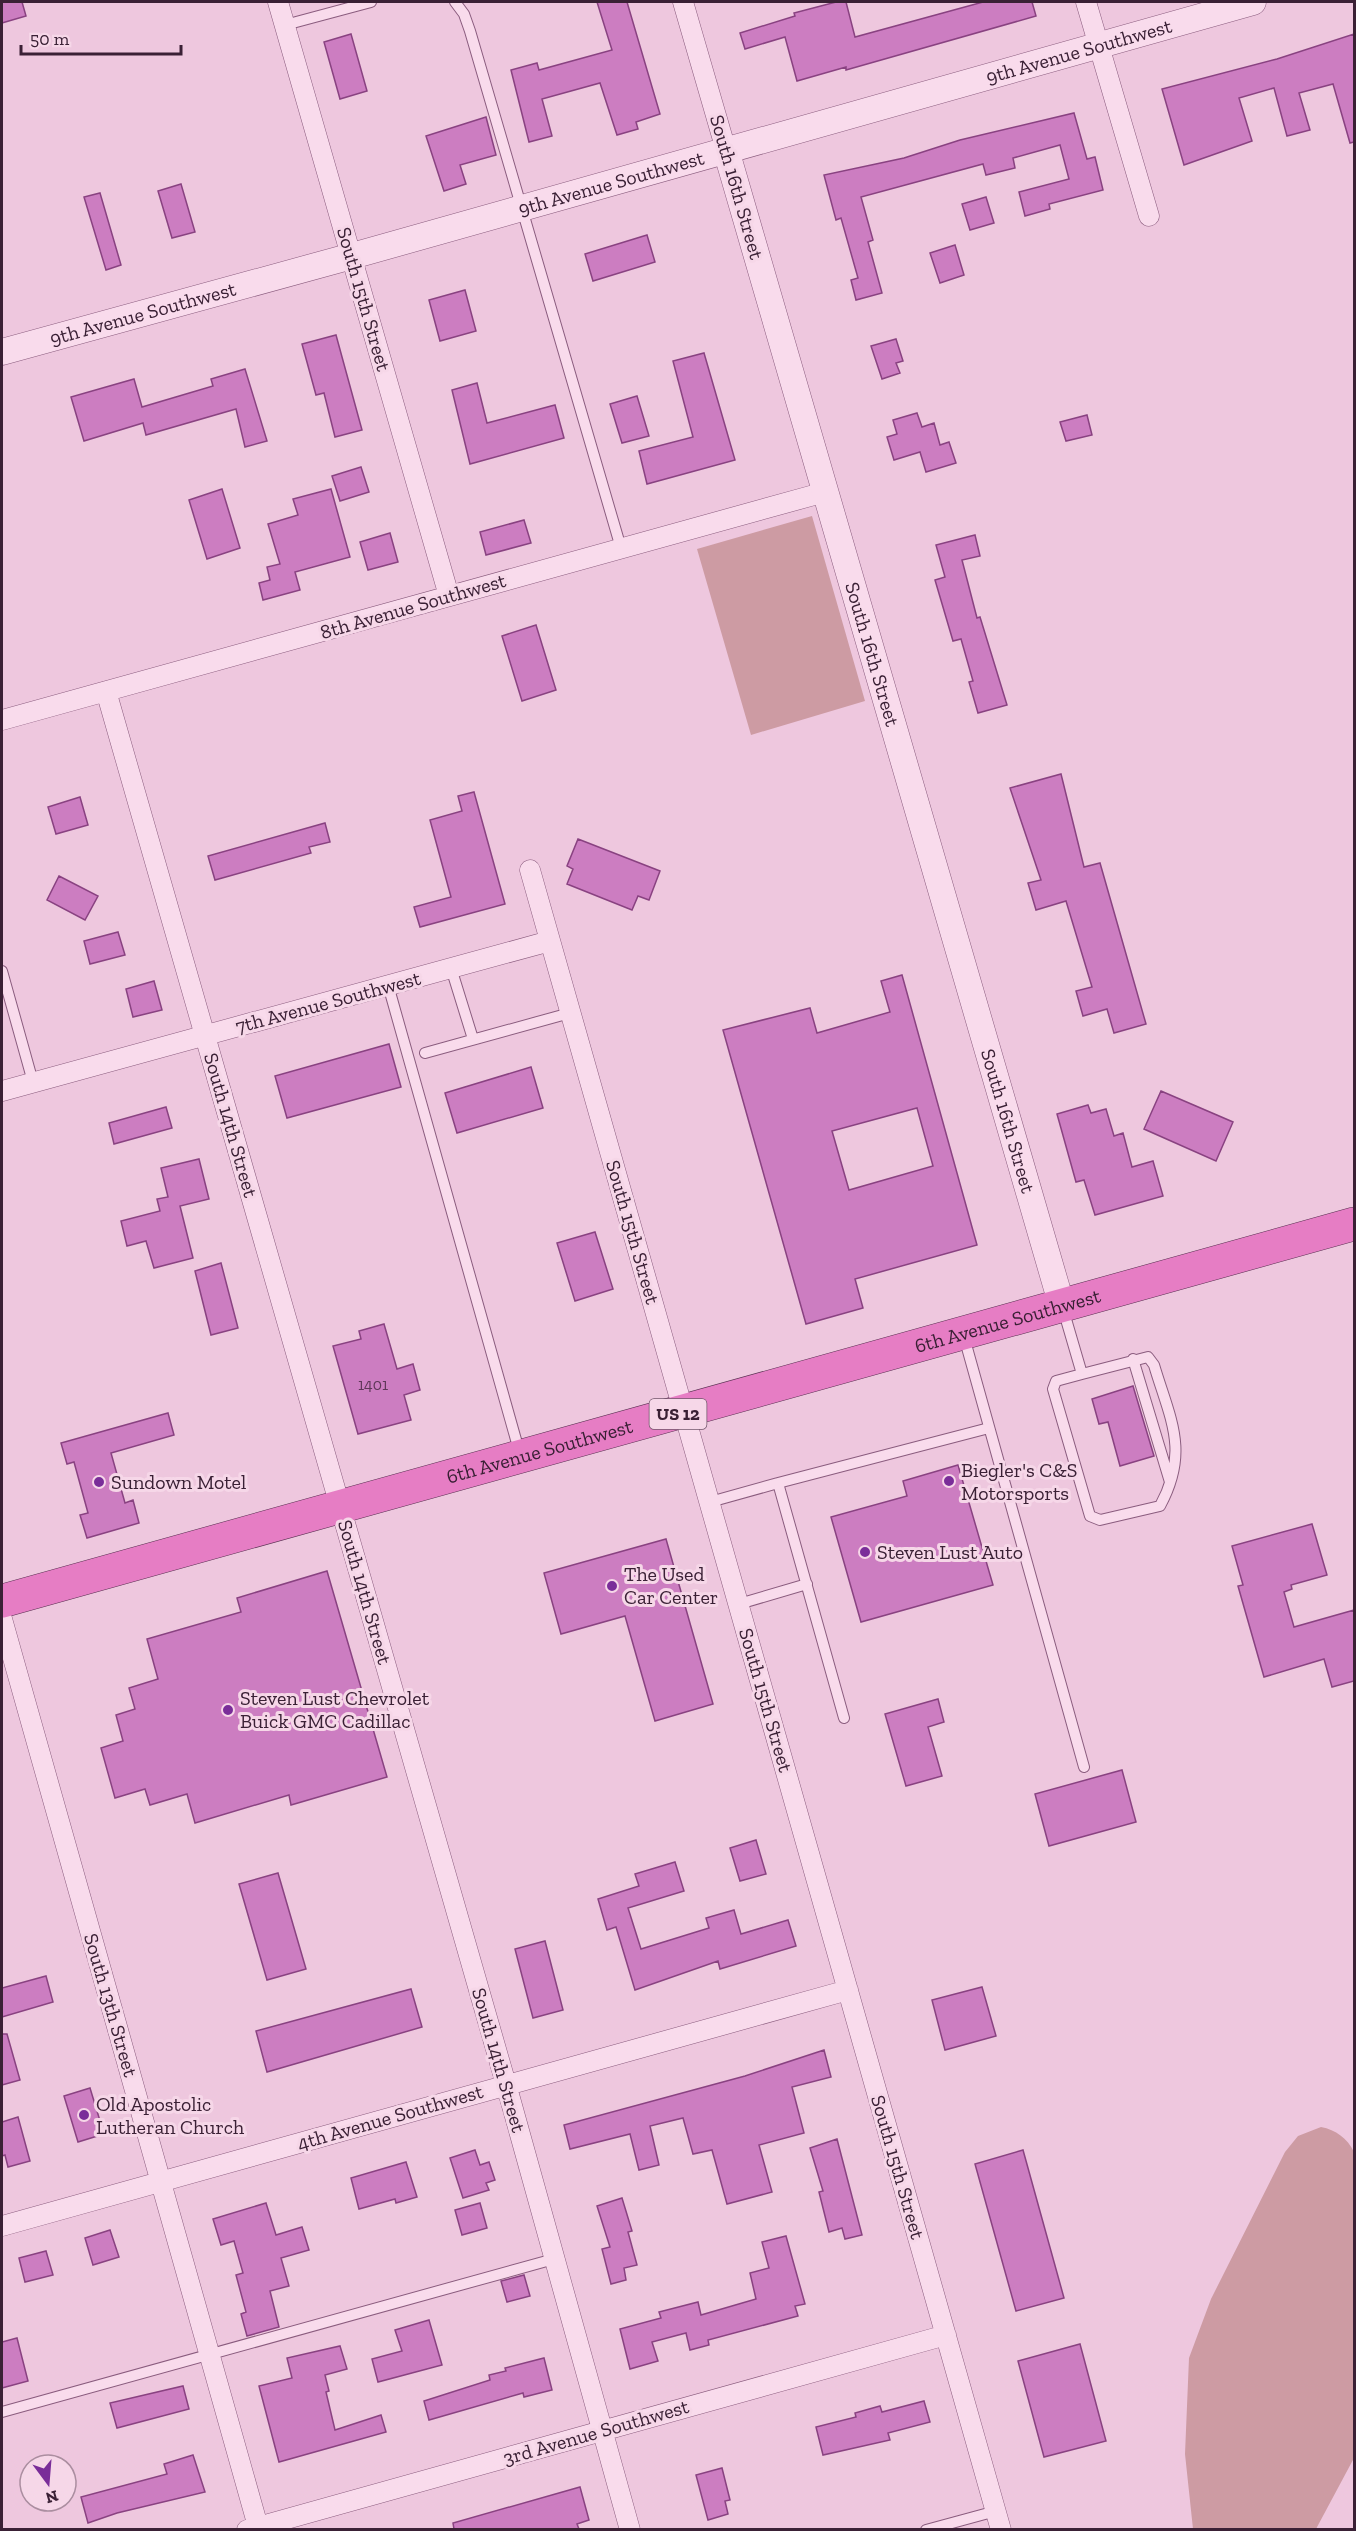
<svg xmlns="http://www.w3.org/2000/svg" width="1356" height="2531" font-family="'Zilla Slab',serif">
<style>
.green{fill:#cd9ba3}
.building{fill:#cc7dc1;stroke:#894281;stroke-width:1.5;fill-rule:evenodd}
.lines{fill:none;stroke-linecap:round;stroke-linejoin:round}
.service-casing{stroke:#8a5c7e;stroke-width:12}
.minor-casing{stroke:#8a5c7e;stroke-width:21}
.tertiary-casing{stroke:#8a5c7e;stroke-width:27}
.trunk-casing{stroke:#583051;stroke-width:34}
.service{stroke:#f9dbec;stroke-width:10}
.minor{stroke:#f9dbec;stroke-width:20}
.tertiary{stroke:#f9dbec;stroke-width:26}
.trunk{stroke:#e67dc4;stroke-width:33}
.poi-dot{fill:#7a2d99;stroke:#f6d7e8;stroke-width:2}
.labels{text-anchor:middle;dominant-baseline:central;stroke-width:6;stroke-linejoin:round;paint-order:stroke}
.number-label{font-size:16px;fill:#5e3758}
.shield{fill:#f6d7e8;stroke:#72576b;stroke-width:1.5}
.shield-label{font-size:18px;font-weight:bold;fill:#3a2035}
.street-label{font-size:20px;fill:#3a2035;stroke:#f6d7e8}
.poi-label{font-size:20px;fill:#3a2035;stroke:#f6d7e8;text-anchor:start}
</style>
<rect width="100%" height="100%" fill="#eec7de"/>
<path class="green" d="M812,516l53,185 -114,34 -54,-186z
M1321,2127c15,3 26,11 33,25v306l-38,71h-123l-8,-75 4,-96 22,-59 74,-147 13,-16z"/>
<path class="building" d="M2,2h20l4,14 -24,7z
M597,2h30l33,112 -24,8 2,7 -21,6 -17,-52 -58,16 10,37 -23,6 -18,-72 26,-7 2,7 73,-20z
M836,2h10l9,35 128,-35h49l4,14 -190,54v-3l-49,14 -12,-44 -40,12 -5,-16 55,-17 -1,-3z
M351,34l16,57 -27,8 -16,-57z
M1354,34v108l-4,1 -17,-59 -34,9 11,37 -23,6 -13,-48 -35,10 13,43 -68,24 -22,-76 115,-30z
M1074,113l13,46 8,-2 8,33 -54,14 1,5 -25,7 -6,-24 50,-13 -9,-34 -47,13 2,10 -29,7 -3,-11 -122,33 12,43 -5,2 14,51 -26,7 -5,-20 7,-2 -17,-60 -5,2 -12,-45 80,-17 56,-18z
M486,117l10,38 -36,10 6,19 -22,7 -18,-55z
M181,184l14,48 -23,6 -14,-47z
M100,193l21,72 -15,5 -22,-73z
M986,197l8,26 -24,7 -8,-26z
M647,235l8,27 -62,19 -8,-27z
M955,245l9,30 -24,8 -10,-30z
M465,290l11,41 -36,10 -11,-41z
M336,335l26,95 -27,7 -11,-44 -8,2 -14,-51z
M896,339l7,22 -7,2 4,10 -18,6 -11,-33z
M704,353l31,107 -88,24 -8,-33 54,-14 -20,-76z
M245,369l22,72 -22,6 -9,-38 -90,26 -3,-12 -59,18 -13,-44 63,-18 8,28 71,-21 -2,-7z
M477,383l10,40 68,-18 9,33 -94,26 -18,-74z
M637,396l12,40 -27,7 -12,-39z
M917,413l5,14 12,-4 6,22 9,-3 7,21 -30,9 -6,-20 -26,8 -7,-23 10,-3 -4,-14z
M1087,415l5,20 -26,6 -6,-19z
M361,467l8,25 -29,9 -8,-25z
M222,489l18,59 -33,11 -18,-59z
M331,489l19,68 -55,15 5,18 -37,10 -4,-17 11,-3 -3,-13 13,-3 -12,-40 30,-9 -5,-16z
M524,520l7,23 -45,12 -6,-23z
M390,533l8,29 -30,8 -8,-28z
M975,535l5,21 -18,4 15,58 3,-1 27,88 -29,8 -9,-31 4,-1 -12,-42 -8,2 -18,-61 10,-3 -9,-32z
M536,625l20,65 -34,11 -20,-65z
M1061,774l23,93 16,-4 46,161 -32,9 -7,-24 -24,7 -7,-25 16,-4 -26,-86 -30,9 -8,-27 13,-3 -31,-92z
M474,792l31,112 -85,23 -6,-20 37,-10 -21,-77 32,-9 -4,-15z
M80,797l8,28 -32,9 -8,-27z
M325,823l5,19 -21,5 2,6 -96,27 -7,-24z
M578,839l82,32 -11,29 -11,-4 -6,14 -65,-26 6,-15 -6,-3z
M59,876l39,20 -13,24 -38,-20z
M118,932l7,23 -35,9 -6,-23z
M902,975l75,270 -122,34 8,29 -57,16 -83,-294 87,-22 7,25 73,-21 -9,-31zM917,1108l16,58 -84,24 -17,-59z
M154,981l8,29 -29,7 -7,-28z
M389,1044l12,43 -114,31 -12,-42z
M531,1067l12,41 -86,25 -12,-40z
M1161,1091l72,31 -17,39 -72,-32z
M1088,1105l3,8 15,-4 8,27 9,-3 9,34 21,-6 10,35 -68,19 -11,-35 -8,2 -19,-68z
M166,1107l6,21 -58,16 -5,-21z
M199,1159l10,40 -29,7 13,52 -39,10 -8,-27 -19,5 -6,-25 39,-10 -3,-12 11,-2 -7,-29z
M595,1232l18,57 -38,12 -18,-58z
M221,1263l17,65 -27,7 -16,-64z
M384,1324l13,45 16,-5 7,26 -16,5 7,25 -53,14 -25,-88 28,-7 -2,-8z
M1133,1386l21,70 -34,10 -12,-44 -9,2 -7,-25z
M168,1413l6,22 -63,18 14,50 8,-3 6,23 -52,15 -7,-23 8,-2 -14,-51 -7,2 -6,-21z
M958,1465l35,120 -132,37 -30,-105 76,-21 -4,-15z
M1312,1524l15,51 -36,10 1,4 -8,3 10,35 60,-17v71l-22,6 -8,-28 -60,18 -26,-91 5,-1 -11,-39z
M666,1539l47,165 -58,17 -30,-105 -64,18 -17,-61z
M327,1571l60,206 -96,28 -2,-10 -94,28 -8,-29 -37,11 -5,-16 -30,9 -14,-50 22,-7 -7,-26 19,-6 -6,-21 29,-9 -11,-40 94,-27 -4,-14z
M938,1699l6,23 -16,5 14,49 -36,10 -21,-72z
M1122,1770l14,52 -87,24 -14,-52z
M756,1840l10,34 -26,7 -10,-33z
M675,1862l9,29 -56,17 13,41 68,-21 -3,-10 28,-8 7,24 47,-14 8,26 -76,23 -2,-8 -83,29 -19,-63 -9,3 -9,-31 41,-13 -4,-12z
M278,1873l28,96 -39,11 -28,-96z
M545,1941l18,69 -30,8 -18,-69z
M46,1976l7,26 -51,15v-29z
M982,1987l14,49 -51,14 -13,-50z
M411,1989l11,38 -155,45 -11,-41z
M2,2034h5l13,46 -18,5z
M824,2050l7,27 -39,10 12,46 -45,12 13,47 -45,12 -15,-54 -19,4 -10,-36 -33,8 9,39 -20,5 -9,-36 -60,15 -6,-24 181,-49z
M90,2088l14,46 -26,8 -14,-46z
M18,2117l12,44 -22,6 -3,-12 -3,1v-34z
M837,2139l25,96 -17,4 -3,-11 -13,4 -10,-40 4,-1 -13,-43z
M475,2150l5,15 9,-3 6,18 -9,3 3,7 -26,8 -13,-40z
M1023,2150l41,148 -48,13 -41,-147z
M406,2162l11,35 -21,6 -1,-4 -36,10 -8,-31z
M622,2198l10,33 -4,1 9,33 -13,3 2,12 -15,4 -9,-35 8,-2 -13,-41z
M266,2203l10,32 26,-8 7,23 -28,8 8,28 -19,5 9,36 -32,9 -6,-22 5,-2 -10,-37 7,-2 -9,-32 -13,4 -8,-26z
M480,2203l7,25 -25,7 -7,-25z
M110,2230l9,27 -26,8 -8,-27z
M786,2236l19,68 -10,2 3,10 -90,24 1,5 -19,5 -4,-17 -34,9 6,19 -28,8 -10,-40 41,-11 -2,-6 39,-10 3,13 55,-16 -6,-26 19,-5 -7,-26z
M46,2251l7,24 -28,7 -6,-24z
M524,2275l6,21 -23,6 -6,-21z
M429,2320l13,45 -64,17 -6,-23 30,-8 -7,-21z
M17,2338l11,43 -26,7v-46z
M1080,2344l26,97 -62,16 -26,-96z
M340,2346l7,23 -22,6 4,16 -3,1 9,38 46,-15 5,17 -107,30 -20,-76 33,-8 -5,-20z
M544,2358l8,32 -28,7 -1,-4 -94,27 -5,-19 66,-21 -1,-5 17,-4 -1,-3z
M183,2386l6,23 -72,19 -7,-25z
M924,2401l6,21 -42,11 2,7 -67,15 -7,-28 40,-10 -1,-4 25,-7 2,6z
M193,2455l12,37 -88,21 -29,10 -7,-26 86,-23 -3,-10z
M722,2468l8,32 -5,1 3,13 -20,6 -12,-45z
M580,2487l9,33 -12,4 2,5h-125l-1,-6z"/>
<g class="lines">
<g class="service-casing">
<path id="service" d="M455,2l9,12 6,17 151,517
M285,25l86,-23
M451,968l22,71
M2,971l31,111
M388,985l132,469
M425,1053l145,-40
M1063,1309l19,65 -26,7 -3,8 37,127 10,4 60,-14c30,-55 10,-87 -6,-141l-6,-8 -66,17
M964,1337l120,430
M1133,1359l37,123
M710,1502l68,-19
M739,1604l68,-20
M844,1718l-66,-235 211,-55
M2,2412l552,-153
M926,2530l70,-19"/>
</g>
<g class="minor-casing">
<path id="minor" d="M278,2l171,594
M683,2l43,148
M1086,2l63,214
M106,691l400,1393 124,446
M2,720l823,-228
M530,870l471,1660
M2,1091l548,-150
M2,1619l257,911
M2,2226l846,-236
M247,2530l699,-195"/>
</g>
<g class="tertiary-casing">
<g id="tertiary">
<path id="s1" d="M726,150l336,1156"/>
<path id="s2" d="M2,352l350,-96 901,-254"/>
</g>
</g>
<g class="trunk-casing">
<g id="trunk">
<path id="s3" d="M2,1601l1352,-377"/>
</g>
</g>
<use href="#service" class="service"/>
<use href="#minor" class="minor"/>
<use href="#tertiary" class="tertiary"/>
<use href="#trunk" class="trunk"/>
</g>
<g class="poi-dot">
<circle cx="949" cy="1481" r="6"/>
<circle cx="99" cy="1482" r="6"/>
<circle cx="865" cy="1552" r="6"/>
<circle cx="612" cy="1586" r="6"/>
<circle cx="228" cy="1710" r="6"/>
<circle cx="84" cy="2115" r="6"/>
</g>
<g class="labels">
<g class="number-label">
<text x="373" y="1384">1401</text>
</g>
<rect class="shield" x="649.5" y="1399" width="57" height="30" rx="4.5"/>
<g class="shield-label">
<text x="678" y="1414">US 12</text>
</g>
<g class="street-label">
<text stroke="none"><textPath href="#s2" startOffset="1118">9th Avenue Southwest</textPath></text>
<text stroke="none"><textPath href="#s2" startOffset="632">9th Avenue Southwest</textPath></text>
<text transform="translate(737 187) rotate(74)">South 16th Street</text>
<text transform="translate(364 299) rotate(74)">South 15th Street</text>
<text stroke="none"><textPath href="#s2" startOffset="146">9th Avenue Southwest</textPath></text>
<text transform="translate(413 606) rotate(-16)">8th Avenue Southwest</text>
<text stroke="none"><textPath href="#s1" startOffset="525">South 16th Street</textPath></text>
<text transform="translate(328 1002) rotate(-15)">7th Avenue Southwest</text>
<text stroke="none"><textPath href="#s1" startOffset="1011">South 16th Street</textPath></text>
<text transform="translate(231 1125) rotate(74)">South 14th Street</text>
<text transform="translate(633 1232) rotate(74)">South 15th Street</text>
<text stroke="none"><textPath href="#s3" startOffset="1044">6th Avenue Southwest</textPath></text>
<text stroke="none"><textPath href="#s3" startOffset="558">6th Avenue Southwest</textPath></text>
<text transform="translate(365 1592) rotate(74)">South 14th Street</text>
<text transform="translate(766 1700) rotate(74)">South 15th Street</text>
<text transform="translate(111 2005) rotate(74)">South 13th Street</text>
<text transform="translate(499 2060) rotate(74)">South 14th Street</text>
<text transform="translate(390 2117) rotate(-16)">4th Avenue Southwest</text>
<text transform="translate(898 2167) rotate(74)">South 15th Street</text>
<text transform="translate(596 2432) rotate(-16)">3rd Avenue Southwest</text>
</g>
<g class="poi-label">
<text x="961" y="1470">Biegler's C&amp;S<tspan x="961" dy="23">Motorsports</tspan></text>
<text x="111" y="1482">Sundown Motel</text>
<text x="877" y="1552">Steven Lust Auto</text>
<text x="624" y="1574">The Used<tspan x="624" dy="23">Car Center</tspan></text>
<text x="240" y="1698">Steven Lust Chevrolet<tspan x="240" dy="23">Buick GMC Cadillac</tspan></text>
<text x="96" y="2104">Old Apostolic<tspan x="96" dy="23">Lutheran Church</tspan></text>
</g>
</g>
<rect width="1356" height="2531" fill="none" stroke="#3a2035" stroke-width="6"/>
<g transform="translate(48 2483) rotate(164)"><circle r="28" fill="#f6d7e8" stroke="#ab8ea0" stroke-width="1.5"/>
<path d="M0-4.5L10 22L0 15L-10 22Z" fill="#7a2d99"/>
<text y="-9" font-size="16" font-weight="bold" text-anchor="middle" fill="#3a2035">N</text>
</g>
<path d="M21 45v9h160v-9" fill="none" stroke="#3a2035" stroke-width="3"/>
<text x="30" y="45" font-size="18" fill="#3a2035" stroke="#f6d7e8" stroke-width="4.5" paint-order="stroke">50 m</text>
</svg>
